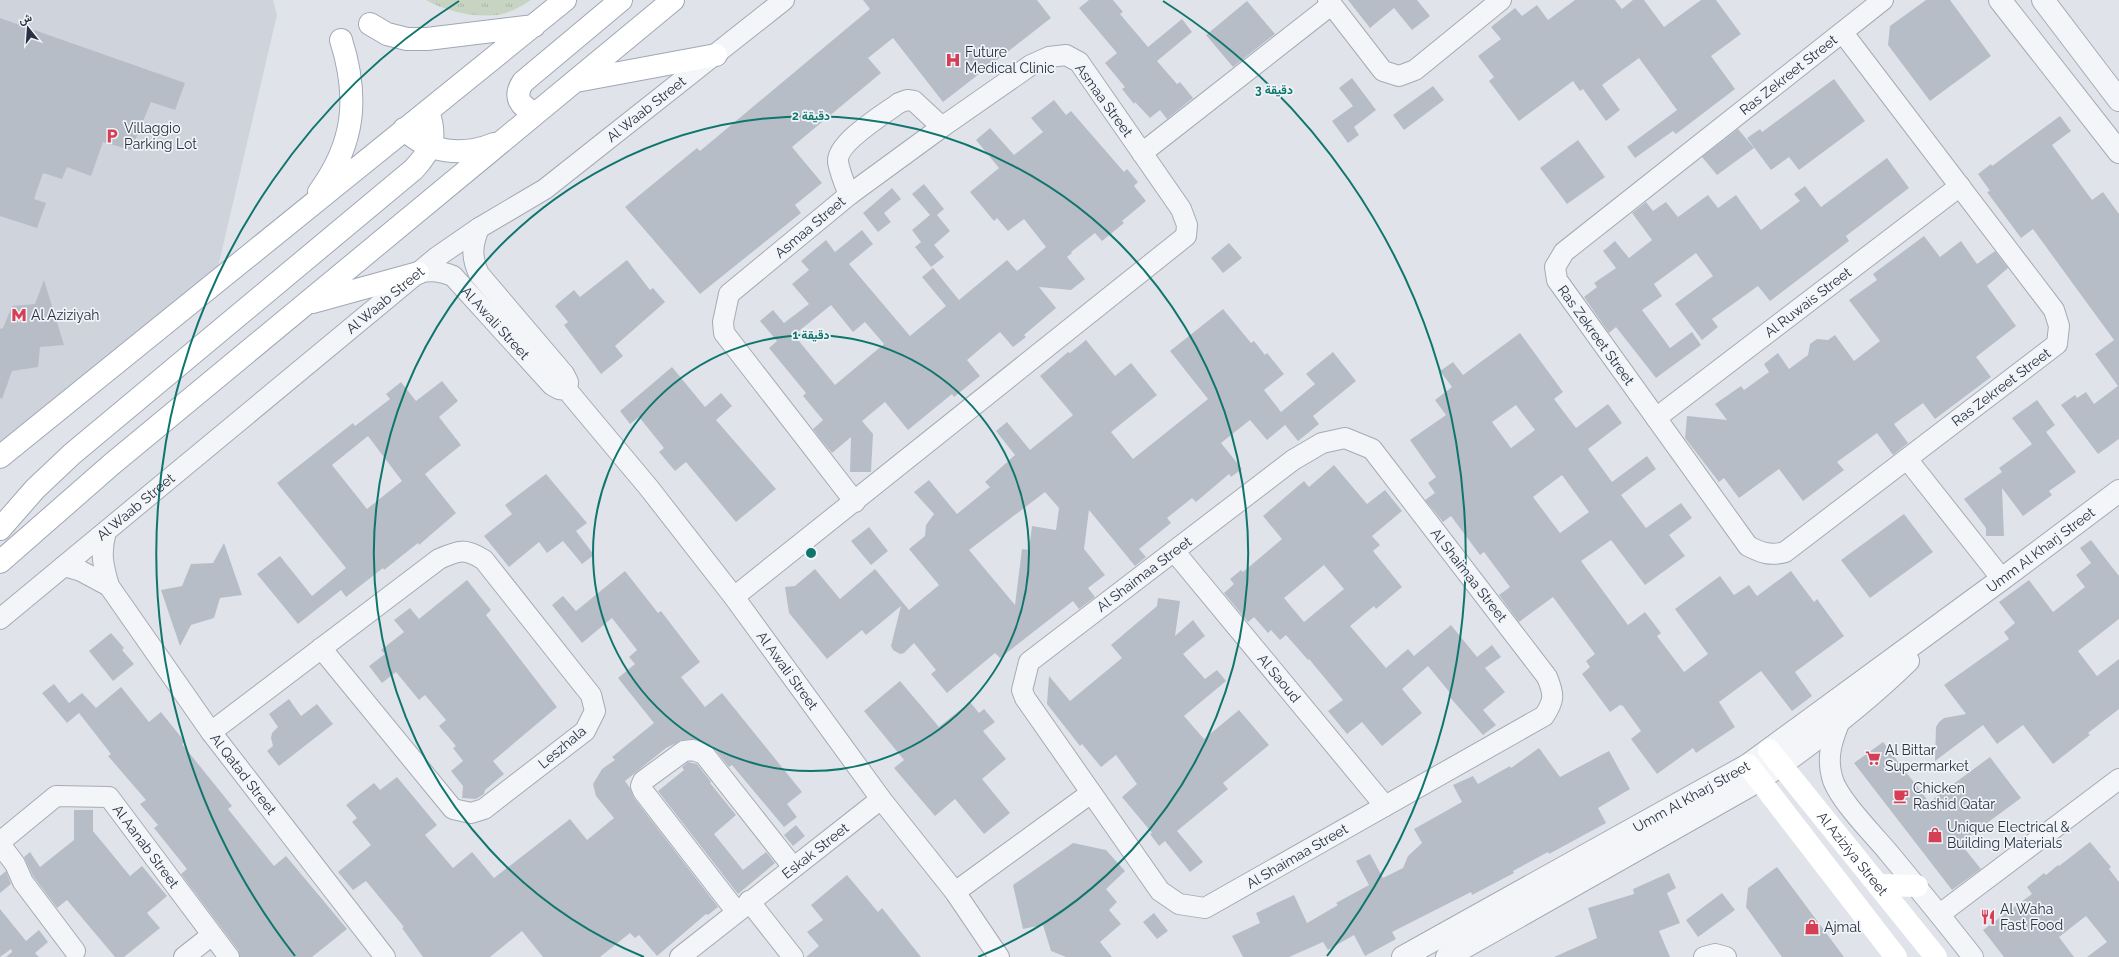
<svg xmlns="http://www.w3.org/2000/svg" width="2119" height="957" font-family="Raleway,Vazirmatn,sans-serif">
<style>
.built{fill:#ced3dc}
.grass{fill:url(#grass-tufts)}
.building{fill:#b7bdc7;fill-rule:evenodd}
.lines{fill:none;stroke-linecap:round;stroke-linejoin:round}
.minor-casing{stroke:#a5abb4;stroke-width:22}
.tertiary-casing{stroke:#a5abb4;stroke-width:24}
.primary-casing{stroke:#9fa8b6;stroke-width:24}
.minor{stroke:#f3f5f8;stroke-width:20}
.tertiary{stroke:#f3f5f8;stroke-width:22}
.secondary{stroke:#fff;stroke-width:22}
.primary{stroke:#fff;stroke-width:22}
.ring{fill:none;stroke:#0f766e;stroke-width:2}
.labels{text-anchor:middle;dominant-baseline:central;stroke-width:3.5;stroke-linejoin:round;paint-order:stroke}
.poi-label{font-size:14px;fill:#283142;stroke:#f0f3f7;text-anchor:start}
.street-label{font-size:14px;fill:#283142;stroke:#f0f3f7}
.centre{fill:#0f766e;stroke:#f0f3f7;stroke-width:2}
.ring-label{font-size:12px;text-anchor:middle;font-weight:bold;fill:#0f766e;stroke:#f0f3f7;stroke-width:3.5;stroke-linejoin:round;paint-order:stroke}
</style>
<defs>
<pattern id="grass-tufts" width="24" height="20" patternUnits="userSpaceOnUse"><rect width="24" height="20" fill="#c6d4c1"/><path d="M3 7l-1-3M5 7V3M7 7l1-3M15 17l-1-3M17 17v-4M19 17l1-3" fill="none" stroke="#aab6a7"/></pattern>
</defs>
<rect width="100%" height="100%" fill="#e0e4ea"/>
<path class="built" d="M0,0h273l4,15 -62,265 -215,168z"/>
<path class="grass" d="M426,0h105c-8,5 -16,10 -25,13 -24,7 -59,-1 -80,-13z"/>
<path class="building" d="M863,0h174l14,18 -108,84 -50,-64 -25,20 13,15 -89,74 30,36 -27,22 6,8 -101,81 -75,-87 72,-59 3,3 170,-142z
M1089,0h24l10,12 -3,2 28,33 34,-28 10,13 -35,29 20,23 3,-2 13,16 -26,21 -7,-9 -10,8 -15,-16 -1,2 -12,-15 3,-2 -20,-24 12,-10 -38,-45z
M1348,0h69l13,16 -18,14 -18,-22 -24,20z
M1575,0h40l7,9 11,-9h11l20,27 37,-27h15l25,34 -30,22 24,33 -59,45 -3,-3 -38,27 -8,-11 50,-37 -38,-52 -37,27 18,25 -14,11 -23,-32 -3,2 -7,-10 -54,40 -30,-40 5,-4 -16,-21 23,-17 -10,-12 24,-19 7,8 15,-11 11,15z
M1926,0h24l41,56 -61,45 -42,-56 2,-19z
M1247,1l28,33 -42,33 -27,-32z
M0,18l185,65 -10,27 -24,-8 -20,48 -28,-8 -12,34 -24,-9 -5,12 -19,-6 -9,26 12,4 -9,25 -37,-12z
M1352,78l24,32 -22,17 5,8 -11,8 -16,-22 21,-15 -14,-18z
M1834,79l31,42 -66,49 -10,-13 -18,13 -24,-32 13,-9 2,3z
M1433,86l11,14 -40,30 -11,-15z
M1054,100l12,15 5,-4 53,61 3,-3 11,13 -4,4 12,15 -24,20 2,2 -22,18 -7,-8 -24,19 1,1 -5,4 18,22 -14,11 -32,-3 17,21 -32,27 2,2 -13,10 -13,-15 -33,28 13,16 -26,21 -2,-3 -44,36 -23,-28 -23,19 11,13 -2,38h-21l1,-35 -19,16 -11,-13 -8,-11 10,-9 -20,-24 3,-3 -37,-45 8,-7 -17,-20 13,-11 11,13 25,-19 -17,-20 17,-14 -8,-9 25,-21 9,12 27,-22 11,14 -24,20 61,72 36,-30 -24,-29 11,-9 26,32 48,-40 10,11 29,-24 -22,-28 -16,12 -11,-13 -3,3 -24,-29 29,-24 -23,-28 14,-12 24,27 29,-23 -12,-14zM831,305l22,27 12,-10 19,22 -49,41 -41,-50z
M2060,116l11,15 -19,14 40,55 11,-8 16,22v225l-21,15 -37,-49 14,-10 2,3 9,-6 8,12 24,-18 -23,-32 19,-14 -81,-111 -12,9 -34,-46 3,-1 -12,-17 13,-10 1,2z
M1738,129l16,19 -37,27 -15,-18z
M1578,140l27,37 -38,27 -27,-36z
M1887,158l22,30 -63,48 3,5 -79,60 -12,-15 -46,33 6,8 -16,13 -27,-36 38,-28 -17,-23 -42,31 8,12 -20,14 23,31 5,7 22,-16 9,13 -45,33 -40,-51 -7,6 -25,-36 13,-10 -3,-4 22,-15 -13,-17 12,-10 14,17 23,-18 -20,-27 14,-11 7,9 13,-9 12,15 30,-22 10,13 18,-13 25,35 39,-29 -6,-7 11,-8 16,21z
M924,184l20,25 -7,6 13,16 -16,14 10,12 -13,10 -16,-20 6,-5 -9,-12 18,-15 -18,-21z
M892,188l9,11 -17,14 7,9 -13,10 -15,-19z
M1924,236l16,21 21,-16 16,23 18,-13 13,17 -21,18 29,40 -40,31 15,20 -56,42 -12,-16 -29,21 14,19 -15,12 -16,-22 -40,29 7,8 -41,31 -24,-32 -40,29 -15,-20 -5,4 -34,-44 2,-22 40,4 -12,-16 26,-18 3,4 25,-18 -5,-8 14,-11 11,16 19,-14 2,-11 7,-5 11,1 7,-5 19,26 26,-20 -31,-41 28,-20 -4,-6z
M1229,243l13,15 -19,15 -12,-15z
M627,260l23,30 3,-2 12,14 -50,44 8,10 -22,18 -37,-49 4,-3 -13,-16 19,-16 6,7z
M44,280l20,65 -24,2 -2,20 -26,4 -10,28 -2,-1v-69l3,-1 9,-22 23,-2z
M1223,309l28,34 3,-2 11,14 2,-2 17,21 -20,16 17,22 34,-28 -9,-10 27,-22 23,29 -43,35 6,8 -21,17 -13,-16 -18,15 -17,-20 -29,23 21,26 -11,8 -2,-3 -33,28 -4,-4 -25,20 4,5 -32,26 7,8 -11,9 -46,-56 -5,39 21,26 -17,13 7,9 -16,12 -6,-8 -73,57 -5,-5 -48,40 -16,-19 5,-4 -22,-27 -10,10 -4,1 -7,-4 -2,-4 10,-40 -35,29 -4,-5 -35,29 -38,-46 -4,-26 10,-1 20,-17 25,30 35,-30 34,41 30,-25 -30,-36 16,-13 1,-11 8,-11 -20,-22 15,-12 28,34 33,-27 -5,-5 30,-27 -19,-24 11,-9 23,28 43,-35 -33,-39 28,-24 2,1 16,-13 29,36 16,-13 26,32 -46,37 22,27 75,-60 -38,-48zM1045,492l14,16 -3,22 -24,-4 -3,24 -7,-1 -7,56 -46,-55z
M1520,333l43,59 -9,7 22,29 32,-24 14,19 -34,26 24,33 35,-26 9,13 -35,26 25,33 35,-25 11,15 -23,17 16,21 -40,29 -34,-45 -30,21 47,64 17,-13 16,21 -4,3 27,36 24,-18 -33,-45 45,-33 14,19 15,-10 8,11 34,-25 23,31 3,-3 27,37 -49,36 17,24 -20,15 -31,-40 -42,31 16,25 -39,26 -3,-5 -36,26 -26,-35 10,-8 -18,-25 -3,-1 -10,7 -28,-38 8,-7 -4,-6 9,-7 -42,-57 -34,25 -20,-27 11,-8 -26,-35 -4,3 -29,-39 -8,6 -18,-22 10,-7 -7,-10 8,-6 -26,-37 36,-25 -11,-15 17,-13 -12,-16 13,-9 10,13zM1516,405l19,25 -24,18 -19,-26zM1562,475l27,37 -29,21 -27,-36z
M672,367l33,40 16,-14 11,13 -16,14 60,69 -40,33 -50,-60 -11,9 -16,-19 5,-4 -25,-31 -9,7 -10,-13z
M442,381l16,20 -19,16 22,28 -36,29 31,39 -37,32 -1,-2 -34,27 -1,-2 -37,29 -5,-7 -43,34 -41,-50 23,-18 32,40 34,-28 -69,-85 76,-60 2,3 35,-27 -4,-5 15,-12 15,19zM368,436l34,45 -35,28 -35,-44z
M2037,400l18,25 -9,7 30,40 -27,19 3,4 -29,21 -21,-28 2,48h-18v-8l-22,-29 38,-27 -3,-4 33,-24 -20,-26z
M1334,465l33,39 18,-14 17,21 -30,25 8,9 -7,6 29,36 -26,22 -2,-3 -24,20 36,42 22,-19 6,7 37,-31 26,32 15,-12 9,12 -16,11 20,24 -22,18 13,15 -13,10 -35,-40 3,-1 -23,-28 -26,23 20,24 -40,33 -20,-24 -15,12 -19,-23 15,-11 -34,-41 -1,1 -22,-25 -6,5 -9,-10 -3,3 -14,-16 -6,5 -24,-29 10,-9 -4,-5 11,-9 2,2 39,-33 -19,-23 41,-35 5,6zM1324,565l20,24 -40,33 -20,-24z
M546,474l41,49 -11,8 18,24 -12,9 -19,-23 -16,12 -8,-11 -30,25 -25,-31 28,-22 -7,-9z
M1904,514l29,38 -63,46 -29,-38z
M869,527l19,24 -17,14 -20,-24z
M2091,540l28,36v43l-41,32 19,25 22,-17v50l-31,24 2,2 -37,29 -30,-39 -26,19 -14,-19 -48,36 1,-34 3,-5 5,-4 22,-4 -22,-29 65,-46 -5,-7 11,-9 -16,-21 30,-22 24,32 32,-25 -9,-12 15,-12 -11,-15z
M224,543l18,52 -22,3 -6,20 -23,7 -11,21 -19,-56 21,-4 9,-22 22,-1z
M625,571l33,42 3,-2 39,51 -19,15 24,30 17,-14 80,99 -15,12 10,13 -13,10 -52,-62 -3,2 -16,-20 -16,-8 -15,1 -16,8 -41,33 5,7 4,10 84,109 -10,8 -2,-1 -49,42 -18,-21 -4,3 -5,-5 -30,24h-57l-21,-26 -32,26h-67l-21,-29 2,-1 -38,-46 -13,9 -15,-18 33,-27 -19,-23 5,-4 -11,-13 28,-22 6,7 17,-13 40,48 -12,10 28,33 19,-16 22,26 76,-59 17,21 27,-22 -18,-22 -3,-12 9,-15 13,-9 -3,-3 42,-34 -36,-45 17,-14 -6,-7 8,-7 -25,-32 -30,25 -30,-38 11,-9 13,15z
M467,580l24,30 -5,5 71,92 -64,54 11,13 -19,16 -1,4 -8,5 -14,-1 1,-12 -12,-15 12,-10 -10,-13 3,-2 -17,-20 7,-6 -21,-25 -6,5 -23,-28 -14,11 -13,-17 16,-12 -4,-4 23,-18 -10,-12 16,-12 9,11z
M1158,598l22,3 -5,35 18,-16 12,16 -22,18 22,25 12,-9 9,11 -42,35 20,23 35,-29 30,35 -46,38 5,6 -51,42 26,31 -13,10 -25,-31 -6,5 -9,-12 2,-1 -30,-36 15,-13 -21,-29 -15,12 -19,-23 -2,2 -33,-42 2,-28 21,25 52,-43 -11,-13 46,-39z
M111,633l13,15 -2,2 12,14 -21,17 -24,-30z
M900,681l39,46 31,-25 9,11 5,-4 11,13 -12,9 23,28 -24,20 28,34 -26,21 -29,-35 -20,17 -41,-48 10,-8 -40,-49z
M54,684l15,19 13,-10 14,15 25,-21 28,35 12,-10 24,30 -3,2 50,62 -4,3 46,57 12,-10 61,73 -35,28h-72l-2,-7 -57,-76 6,-5 -33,-41 4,-3 -18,-21 6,-4 -38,-44 3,-2 -32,-41 -12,10 -25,-30z
M289,699l12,17 16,-12 16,20 -54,42 -12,-15 6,-5 -2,-8 1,-5 6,-6 -9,-13z
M1883,742l46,60 61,-45 31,41 -61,45 21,26 -29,21 -98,-127z
M1539,748l21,29 49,-26 21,38 -32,19 8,15 -57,31 -1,-2 -35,19 1,2 -42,22 -1,-3 -79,40 4,7 -31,17 -11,-21 -26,15 -5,-8 -34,15h-46l-11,-21 28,-13 -4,-10 38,-18 13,28 31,-18 -2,-2 33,-18 -13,-24 14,-7 13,24 20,-10 5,-12 14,-13 -8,-14 48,-27 -9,-17 20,-9 5,8 32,-18 1,2z
M688,762l9,2 14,18 -1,1 26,32 -22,19 29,36 23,-18 9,11 -37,31 -80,-103 26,-21 -2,-3z
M74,810h19v21l37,45 12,-10 25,30 -20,17 13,15 -36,29h-9l-48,-57 -10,8 -24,-32 -9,-19 6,-5 10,15 34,-27z
M796,825l9,11 -12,10 -9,-11z
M2090,842l21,25 -2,2 10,13v75h-32l20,-15 -21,-26 -27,21 15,20h-70l-21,-27 49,-36 -5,-7 17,-14 2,2 12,-10 1,1z
M1073,843l33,7 19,21 -19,18 11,13 -8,8 12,14 -21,18 12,15h-46l-15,-6 -8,-26 -20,4 -10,-44z
M1777,867l67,90h-62l-36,-50 2,-19z
M6,871l5,13 -11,9v-17z
M1669,873l7,15 -9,5 13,30 -21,8 11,26h-116l43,-19 -9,-30 46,-14 -1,-5z
M847,875l31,37 4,-4 39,49h-115l13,-11 -12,-14 16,-12 -12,-15z
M1722,893l13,17 -37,27 -12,-17z
M0,909l26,32 13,-11 9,12 -13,11 4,4h-33l6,-5 -1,-3 -11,8z
M1154,913l14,18 -11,8 -14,-17z"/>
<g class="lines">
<g class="minor-casing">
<g id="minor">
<path d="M1328,0l55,71 16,5 16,-6 86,-70"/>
<path id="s1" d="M1843,33l211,277 5,16 -2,18 -272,208c-15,4 -23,1 -37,-6l-191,-266 -2,-13 9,-15 319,-252"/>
<path d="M1142,153l189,-148"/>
<path d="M849,195c-4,-10 -9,-22 -11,-33 -2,-19 46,-48 61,-59l8,-3 7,1 28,26"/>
<path d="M479,228c-7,17 -8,29 0,46l85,100 4,8 -1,8"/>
<path id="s2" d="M418,273c14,-3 23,-2 35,3l99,109 7,4 8,1 10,12 72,86 85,109 147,202 74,93 44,65"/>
<path id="s3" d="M1656,418l304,-232"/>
<path d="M1345,438l27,11 175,228c7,17 8,23 -3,39l-339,192 -26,-4 -19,-13 -135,-193 -3,-8 7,-28 264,-202 29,-17z"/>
<path d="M1907,459l95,120"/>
<path id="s4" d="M106,532c-6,20 -3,34 3,54l102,146 174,225"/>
<path id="s5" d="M1174,551l211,255"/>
<path d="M64,566l17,5 28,15"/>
<path d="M734,597l452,-361 1,-11 -6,-16 -102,-147 -13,-7 -17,2 -18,8 -89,62 -93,68 -120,99 -6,28 1,11 131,169"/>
<path id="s6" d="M0,619l437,-362 42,-29 66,-39 239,-189"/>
<path d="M1841,718c-8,20 -15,37 -9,59 5,21 41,57 56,75 29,35 57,69 85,105"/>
<path d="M211,732l228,-173c20,-9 26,-11 45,1l107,135 4,16 -10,20 -101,78 -13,4 -18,-4 -132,-161"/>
<path id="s7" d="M0,842l56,-46 53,1 120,160"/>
<path d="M0,844l15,20 8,18 52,69"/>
<path d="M955,892l136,-99"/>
<path d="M749,901l44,56"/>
<path d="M736,911l-93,-120 -2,-5 2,-5 41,-30 9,-1 11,4 89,113"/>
<path d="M1940,914l179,-135"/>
<path d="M184,957l28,-22"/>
<path id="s8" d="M680,957l201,-158"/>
<path d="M1704,957l11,-3 11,3"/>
</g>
</g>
<g class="tertiary-casing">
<g id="tertiary">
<path d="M2000,0l119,152"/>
<path d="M2043,0l76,100"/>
<path id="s9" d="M1403,957l345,-192 254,-186 117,-88"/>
<path d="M1447,957l309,-175c53,-36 106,-76 152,-121"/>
</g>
</g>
<g class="primary-casing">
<path id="primary" d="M370,24l17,10 20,5h20l107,-13
M576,81l140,-26
M536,113c-16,-6 -23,-16 -13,-31l98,-82
M404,129c25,24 58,28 90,15
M319,192c36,-49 40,-95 22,-152
M313,302l105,-29
M0,457l565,-457
M0,529l35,-40 37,-35 342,-285c19,-21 23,-31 14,-58
M0,562l112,-98 561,-464"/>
</g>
<use href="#minor" class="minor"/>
<use href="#tertiary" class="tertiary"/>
<g class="secondary">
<path id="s10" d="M1769,750l167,207"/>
<path d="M1748,765l148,192"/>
<path d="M1879,885l38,1"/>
</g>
<use href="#primary" class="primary"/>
</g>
<g class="ring">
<circle cx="811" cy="553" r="218"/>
<path d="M644 957A437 437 0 1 1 978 957"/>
<path d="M295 956A655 655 0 0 1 459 1M1163 1A655 655 0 0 1 1327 956"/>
</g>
<defs>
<g id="hospital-bare" transform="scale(1.2)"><path d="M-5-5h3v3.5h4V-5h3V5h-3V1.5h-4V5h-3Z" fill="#d63e55" stroke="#f0f3f7" stroke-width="2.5" paint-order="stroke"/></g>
<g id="parking-bare" transform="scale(1.2)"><path d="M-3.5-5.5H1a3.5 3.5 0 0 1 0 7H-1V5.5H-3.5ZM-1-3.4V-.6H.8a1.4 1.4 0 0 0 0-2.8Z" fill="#d63e55" stroke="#f0f3f7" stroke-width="2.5" paint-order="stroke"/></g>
<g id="metro-bare" transform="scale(1.2)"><path d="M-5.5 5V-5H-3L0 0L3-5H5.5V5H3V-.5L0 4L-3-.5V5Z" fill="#d63e55" stroke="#f0f3f7" stroke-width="2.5" paint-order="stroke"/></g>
<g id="supermarket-bare" transform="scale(1.2)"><path d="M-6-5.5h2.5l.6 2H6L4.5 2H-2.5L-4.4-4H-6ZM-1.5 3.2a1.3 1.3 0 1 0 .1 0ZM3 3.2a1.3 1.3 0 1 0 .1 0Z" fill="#d63e55" stroke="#f0f3f7" stroke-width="2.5" paint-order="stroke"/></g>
<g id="cafe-bare" transform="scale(1.2)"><path d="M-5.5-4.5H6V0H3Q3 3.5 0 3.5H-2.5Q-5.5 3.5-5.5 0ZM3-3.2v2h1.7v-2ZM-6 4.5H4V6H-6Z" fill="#d63e55" stroke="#f0f3f7" stroke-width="2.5" paint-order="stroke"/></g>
<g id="shop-bare" transform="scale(1.2)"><path d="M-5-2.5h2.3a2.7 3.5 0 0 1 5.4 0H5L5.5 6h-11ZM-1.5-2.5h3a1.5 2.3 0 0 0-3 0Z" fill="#d63e55" stroke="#f0f3f7" stroke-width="2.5" paint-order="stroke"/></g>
<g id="restaurant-bare" transform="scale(1.2)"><path d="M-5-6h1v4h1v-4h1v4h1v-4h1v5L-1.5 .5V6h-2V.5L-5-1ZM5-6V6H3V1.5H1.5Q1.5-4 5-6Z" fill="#d63e55" stroke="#f0f3f7" stroke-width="2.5" paint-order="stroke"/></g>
</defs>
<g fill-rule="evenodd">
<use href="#hospital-bare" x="953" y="60"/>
<use href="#parking-bare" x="112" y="136"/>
<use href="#metro-bare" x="19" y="315"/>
<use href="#supermarket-bare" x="1873" y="758"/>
<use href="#cafe-bare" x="1901" y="796"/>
<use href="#shop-bare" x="1935" y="835"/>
<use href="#restaurant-bare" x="1988" y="917"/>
<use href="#shop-bare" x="1812" y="927"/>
</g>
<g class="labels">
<g class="poi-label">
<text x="965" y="52">Future<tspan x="965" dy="16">Medical Clinic</tspan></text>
<text x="124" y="128">Villaggio<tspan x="124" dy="16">Parking Lot</tspan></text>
<text x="31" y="315">Al Aziziyah</text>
<text x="1885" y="750">Al Bittar<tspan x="1885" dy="16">Supermarket</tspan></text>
<text x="1913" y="788">Chicken<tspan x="1913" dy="16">Rashid Qatar</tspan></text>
<text x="1947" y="827">Unique Electrical &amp;<tspan x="1947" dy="16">Building Materials</tspan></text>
<text x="2000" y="909">Al Waha<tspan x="2000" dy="16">Fast Food</tspan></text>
<text x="1824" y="927">Ajmal</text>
</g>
<g class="street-label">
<text stroke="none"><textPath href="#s1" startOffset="1408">Ras Zekreet Street</textPath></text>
<text transform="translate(1104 100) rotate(54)">Asmaa Street</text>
<text stroke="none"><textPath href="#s6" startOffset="824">Al Waab Street</textPath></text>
<text transform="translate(810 227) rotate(-40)">Asmaa Street</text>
<text stroke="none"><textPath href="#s6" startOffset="500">Al Waab Street</textPath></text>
<text stroke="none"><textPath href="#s3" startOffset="191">Al Ruwais Street</textPath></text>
<text stroke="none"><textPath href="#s2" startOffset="99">Al Awali Street</textPath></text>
<text transform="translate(1596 335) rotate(54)">Ras Zekreet Street</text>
<text transform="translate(2001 387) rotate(-37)">Ras Zekreet Street</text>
<text stroke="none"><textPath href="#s6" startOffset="176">Al Waab Street</textPath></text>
<text stroke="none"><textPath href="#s9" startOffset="758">Umm Al Kharj Street</textPath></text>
<text transform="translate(1144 574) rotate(-37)">Al Shaimaa Street</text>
<text transform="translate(1469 575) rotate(52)">Al Shaimaa Street</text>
<text stroke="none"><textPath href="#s2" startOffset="556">Al Awali Street</textPath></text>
<text stroke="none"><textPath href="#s5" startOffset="165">Al Saoud</textPath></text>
<text transform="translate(562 747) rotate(-40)">Leszhala</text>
<text stroke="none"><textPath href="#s4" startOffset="286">Al Qatad Street</textPath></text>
<text stroke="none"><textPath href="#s9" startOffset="330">Umm Al Kharj Street</textPath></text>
<text stroke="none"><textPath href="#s7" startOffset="187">Al Aanab Street</textPath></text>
<text stroke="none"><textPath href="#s8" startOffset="172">Eskak Street</textPath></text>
<text stroke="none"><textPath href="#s10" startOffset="133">Al Aziziya Street</textPath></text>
<text transform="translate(1297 856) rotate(-30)">Al Shaimaa Street</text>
</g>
</g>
<circle cx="811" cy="553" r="6" class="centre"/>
<g class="ring-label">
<text x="1274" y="94">3 دقيقة</text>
<text x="811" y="120">2 دقيقة</text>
<text x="811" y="339">1 دقيقة</text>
</g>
<g transform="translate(28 28) rotate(343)" stroke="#f0f3f7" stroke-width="3" paint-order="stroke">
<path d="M0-3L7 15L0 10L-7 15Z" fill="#283142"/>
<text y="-6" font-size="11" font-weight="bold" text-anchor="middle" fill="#283142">ش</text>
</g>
</svg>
